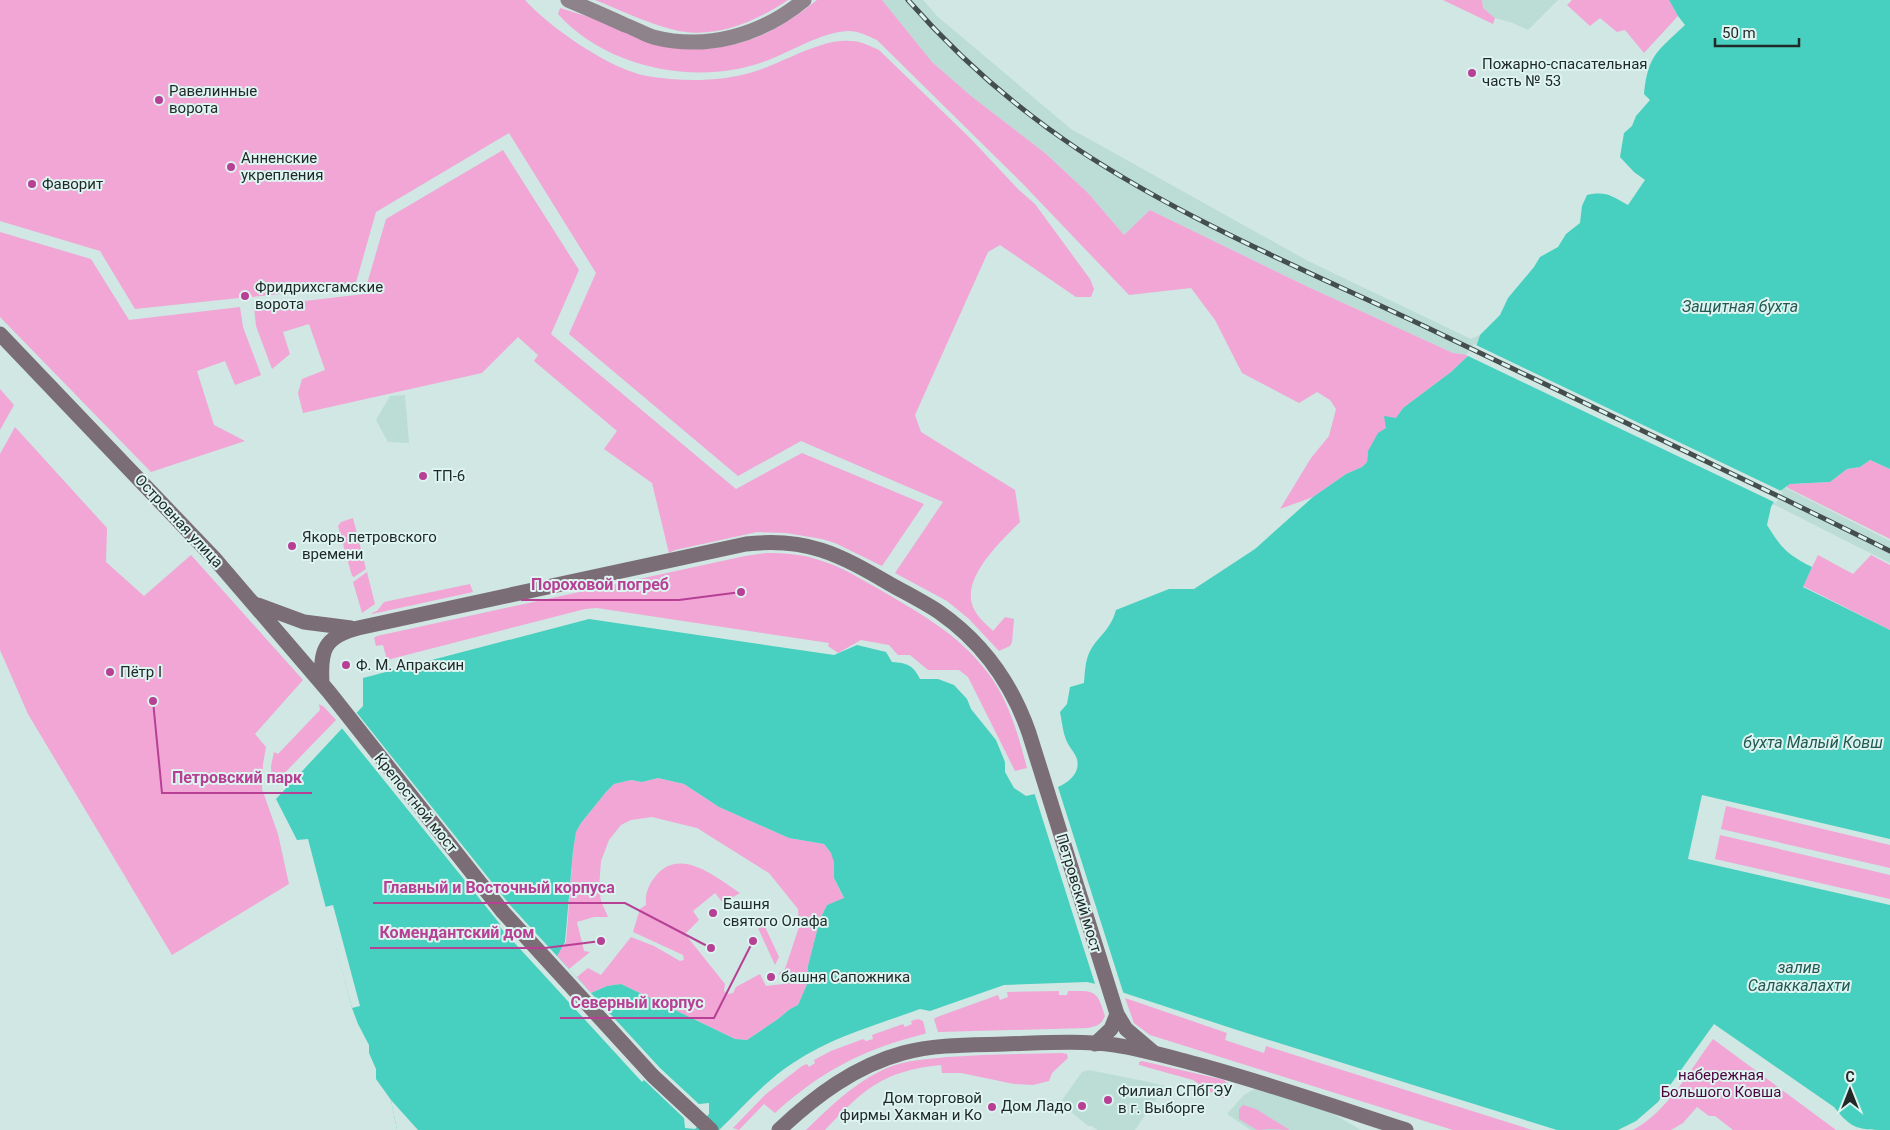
<svg xmlns="http://www.w3.org/2000/svg" width="1890" height="1130" font-family="Roboto,sans-serif">
<style>
.built{fill:#bcdcd6}
.green{fill:#f1a6d6}
.water{fill:#47d0bf;fill-rule:evenodd}
.pier{fill:#d0e7e3}
.lines{fill:none;stroke-linecap:round;stroke-linejoin:round}
.secondary{stroke:#8e838a;stroke-width:15}
.primary{stroke:#7b6d75;stroke-width:15}
.rail-casing{stroke:#434e4d;stroke-width:5}
.rail{stroke:#ddf4f0;stroke-width:3;stroke-dasharray:9;stroke-linecap:butt}
.poi-dot{fill:#b74095;stroke:#ddf4f0;stroke-width:2}
.labels{text-anchor:middle;dominant-baseline:central;stroke-width:4;stroke-linejoin:round;paint-order:stroke}
.poi-label{font-size:15px;fill:#222a29;stroke:#ddf4f0;text-anchor:start}
.street-label{font-size:15px;fill:#222a29;stroke:#ddf4f0}
.park-label{font-size:15px;fill:#4e043d;stroke:#ddf4f0}
.water-label{font-size:16px;font-style:italic;fill:#225a53;stroke:#ddf4f0}
.leader{fill:none;stroke:#b74095;stroke-width:2}
.callout-dot{fill:#b74095;stroke:#ddf4f0;stroke-width:2}
.callout-label{font-size:16px;text-anchor:middle;font-weight:bold;fill:#b74095;stroke:#ddf4f0;stroke-width:4;stroke-linejoin:round;paint-order:stroke}
</style>
<rect width="100%" height="100%" fill="#d0e7e3"/>
<path class="built" d="M882,0h41l15,17 133,112 237,132 163,78 9,-4 -4,12 -7,8 -16,-2 -147,-67 -156,-76 -26,25 -36,-42 -43,-40 -74,-57 -39,-34z
M1482,0h76l-30,30 -15,-7 -18,-5 -12,-10z
M405,395l4,48 -21,-1 -12,-22 14,-24z
M1782,486l108,55v22l-117,-59z
M1089,1070l55,11 21,5 -30,44h-38l-5,-4h-4l-28,-23 22,-31z
M1256,1088l74,24 31,18h-110l-24,-16 17,-19z"/>
<path class="green" d="M0,0h525c24,27 86,70 122,76 35,6 72,6 106,-4 28,-8 69,-34 97,-31 11,0 20,5 29,9l91,88 49,52 16,14 55,75 4,10 -3,8h-15l-76,-52 -12,7 -73,163 6,17 94,58 5,32c-19,19 -59,56 -47,85 4,10 13,17 20,24l12,-14 9,2 -2,23 -2,4 -11,5 -30,-32 -22,-18 -52,-28 48,-71 -142,-61 -63,35 -169,-142 27,-61 -87,-140 -133,79 -21,74 -103,11v-2l-13,1v2l-104,11 -35,-58 -100,-30z
M595,0h193c-33,22 -76,41 -117,29 -26,-7 -51,-19 -76,-29z
M817,0h65l50,62 39,34 74,57 43,40 36,42 26,-25 156,76 147,67 16,2 -18,17 -48,36 -7,11 -10,9 -18,23 -1,11 -5,5 -16,7 -33,23 -33,12 31,-51 18,-22 7,-27 -6,-9 -13,-8 -18,11 -57,-30 -27,-53 -24,-32 -62,7 -107,-112 -145,-143c-9,-4 -18,-9 -29,-9 -27,1 -59,22 -85,31 -67,24 -157,6 -205,-48l2,-6 131,41c50,1 88,-18 126,-49z
M1443,0h39l1,8 12,10 -2,6z
M1572,0h97l9,16 -34,37 -19,-23 -8,2 -17,-14 -10,8 -23,-21z
M503,150l76,120 -28,64 185,155 66,-36 122,51 -42,62 -47,-23 -13,-4 -36,-6 -29,-1 -82,18 -6,3 -17,-70 -48,-34 13,-18 -83,-70 4,-6 -20,-18 -36,36 -179,40 -5,-20 4,-14 23,-9 -16,-46 -26,8 7,22 -18,15 -16,-43 -2,-19 110,-13 22,-75z
M0,232l91,27 38,61 111,-13 3,20 18,48 -26,10 -10,-24 -28,10 17,54 31,16 -94,31 -151,-155z
M0,389l14,16 -14,25z
M15,427l92,101 -1,34 38,34 47,-41 112,125 -48,54 11,13 -3,17 -1,25 16,45 11,50 -117,71 -144,-241 -28,-64v-196z
M1870,460l20,9v70l-104,-52 4,-3 40,-2 17,-13 13,-2z
M353,518l13,51 -12,8 -2,-1 -14,-50 3,-4z
M766,553c19,0 38,1 56,8 20,6 37,17 55,27 41,24 82,46 111,85 21,28 30,61 39,95l-12,3 -47,-94 -9,-7h-31l-18,-15h-12l-9,-10 -28,-5 -23,13 -10,-7 1,-3 -232,-35 -12,1 -198,51 -4,-15 -7,1 -2,-8 3,-2 368,-80z
M1818,555l35,19 18,-19 19,10v65l-87,-44z
M367,572l8,32 -13,9 -9,-31z
M470,584l3,8 -101,22v-1l5,-2 7,-9z
M319,704l5,3 12,13 -64,66 -1,-20 3,-14 4,2 42,-44z
M658,778l26,6 35,23 70,31 35,6 7,9 4,9 -1,16 10,21 -17,6 -7,14 -12,47v16l-10,23 -8,4 -12,10 -31,21 -12,-1 -114,-55 -14,2 -16,7 -14,-16 11,-9 13,7 30,-38 23,9 26,15 4,-1 -1,-5 -50,-23 7,-23 6,-4c-1,-10 2,-20 9,-28 24,-32 62,1 85,16l-17,10 -8,-10 -22,18 6,9 -14,14 40,50 -1,7 4,3 5,-1 3,-6 24,-13 6,12 17,-2 -4,-11 6,-4 14,-42 -1,-18 -29,-36 -72,-45 -45,-11 -21,3 -10,5 -12,15 -8,21 -2,27 2,13 7,16h-14l-17,5 7,29 6,1 -21,17 -13,-14 10,-13 7,-91 3,-19 5,-9 25,-31 8,-8 17,-4 11,2z
M1726,806l164,39v23l-169,-39z
M1720,835l170,40v24l-175,-40z
M760,916l19,41 -4,8 -22,-48z
M1059,991v4h8l1,-4c26,0 29,-2 37,25 -4,9 -8,10 -17,12l-150,4 -4,-13 3,-2 61,-22 2,5 8,-3 -1,-5z
M1125,998l102,35 -2,7 39,13 2,-7 266,84h-79l-303,-95 -16,-12z
M918,1019l5,2 3,12 -2,1c-60,15 -103,37 -149,79l-11,-9 -25,26 -6,-2 33,-34 36,-28 5,-2 2,3 6,-4 -1,-3 17,-9 32,-12 3,2 7,-2 -1,-4 31,-11 2,3 7,-3 -1,-3z
M1713,1039l123,91h-103l-18,-14h-6l-12,-9 -14,16 -12,7h-38c35,-19 57,-60 80,-91z
M1062,1053l5,1 1,4 -16,15 -3,8 -16,4 -19,-1 -53,-11h-19l-1,-8c-59,6 -77,24 -116,65h-19c25,-24 49,-48 81,-62 19,-8 41,-9 61,-11 38,-3 76,-3 114,-4z
M1142,1061l82,19 4,4 3,6 -3,5 -4,3 -6,-1 -25,-17 -54,-15v-3z
M1243,1105l13,4 34,21 -20,-1 -13,1 -18,-11v-10z"/>
<path class="water" d="M1669,0h221v469l-20,-9 -10,7 -13,2 -17,13 -40,2 -10,7 -9,16 -4,18c14,23 21,30 45,42l-9,20 87,43v209l-188,-44 -14,64 202,46v225c-31,0 -38,0 -56,-23l-120,-83 -56,78 -22,19 -18,9h-61l-320,-100 -137,-45 -13,-3 -83,3 -74,26 -10,-2c-43,16 -89,28 -127,54 -28,18 -50,44 -74,67h-322l-6,-30 -15,-21v-10l-7,-16v-8l-11,-21 -6,-16 -44,-169 -11,1 -21,-41 87,-93v-28l226,-59 245,36 23,-10 29,7 6,10c15,1 21,3 28,17h18l16,6 13,14 4,10 25,31 9,22v10l9,16 12,8c17,-3 57,-11 51,-37 -2,-6 -7,-11 -10,-17 -4,-9 -5,-20 -7,-30l7,-8 3,-17 14,-4c1,-11 1,-22 6,-32 9,-16 20,-20 26,-41l53,-21h25l61,-40 58,-52 33,-23 16,-7 5,-5 1,-11 10,-18 8,-5 -2,-12 12,2 7,-10 48,-36 18,-17 7,-8 4,-12 20,-20 8,-17 26,-31 6,-10 18,-10 8,-13 14,-11 2,-17 5,-11c20,-4 24,1 41,10l17,-25 -11,-8 -14,-15 4,-24 8,-7 4,-10 14,-16 -6,-6c4,-40 14,-43 41,-69l-7,-9zM658,778l26,6 35,23 70,31 35,6 7,9 3,9v16l10,20 -17,7 -7,14 -12,47v16l-10,23 -8,4 -12,10 -31,21 -12,-1 -114,-55 -14,2 -16,7 -34,-37 8,-14 8,-91 3,-19 5,-9 25,-31 8,-8 17,-4 11,2zM709,1103v11l-14,15 -10,-1 -1,-10 15,-14z"/>
<path class="pier" d="M1474,344l309,148 -7,11 -310,-148z
M357,713l153,192 150,163 41,38 -14,15 -43,-41 -2,2 -143,-156 1,-2 -159,-197 10,-11z
M1057,784l67,211 -28,-8 -62,-195 12,-2z
M333,905l27,101 -8,2 -27,-101z
M391,1100l27,30h-21z"/>
<g class="lines">
<path class="secondary" d="M568,0c19,8 38,16 57,25 9,3 19,9 28,12 54,14 109,-2 151,-37"/>
<path class="primary" d="M0,334l214,224 115,134 174,220 150,164 58,54
M258,605l46,17 47,6
M322,683c-2,-33 2,-46 36,-55l388,-84c60,-7 93,10 144,40 16,9 34,18 49,28 43,30 73,72 90,121l88,281 9,15 27,23
M1095,1044l16,-15 6,-15
M779,1130c36,-34 76,-64 124,-77 33,-9 69,-8 102,-9 36,-1 74,-4 110,1 27,4 54,12 81,19 71,19 140,43 210,66"/>
<g class="rail-casing">
<path id="rail" d="M908,0c50,57 108,108 171,150 109,72 231,122 349,178 154,74 309,147 462,223"/>
</g>
<use href="#rail" class="rail"/>
</g>
<g class="poi-dot">
<circle cx="1472" cy="73" r="5"/>
<circle cx="159" cy="100" r="5"/>
<circle cx="231" cy="167" r="5"/>
<circle cx="32" cy="184" r="5"/>
<circle cx="245" cy="296" r="5"/>
<circle cx="423" cy="476" r="5"/>
<circle cx="292" cy="546" r="5"/>
<circle cx="346" cy="665" r="5"/>
<circle cx="110" cy="672" r="5"/>
<circle cx="713" cy="913" r="5"/>
<circle cx="771" cy="977" r="5"/>
<circle cx="1108" cy="1100" r="5"/>
<circle cx="1082" cy="1106" r="5"/>
<circle cx="992" cy="1107" r="5"/>
</g>
<g class="labels">
<g class="poi-label">
<text x="1482" y="64">Пожарно-спасательная<tspan x="1482" dy="17">часть № 53</tspan></text>
<text x="169" y="91">Равелинные<tspan x="169" dy="17">ворота</tspan></text>
<text x="241" y="158">Анненские<tspan x="241" dy="17">укрепления</tspan></text>
<text x="42" y="184">Фаворит</text>
<text x="255" y="287">Фридрихсгамские<tspan x="255" dy="17">ворота</tspan></text>
<text x="433" y="476">ТП-6</text>
<text x="302" y="537">Якорь петровского<tspan x="302" dy="17">времени</tspan></text>
<text x="356" y="665">Ф. М. Апраксин</text>
<text x="120" y="672">Пётр I</text>
<text x="723" y="904">Башня<tspan x="723" dy="17">святого Олафа</tspan></text>
<text x="781" y="977">башня Сапожника</text>
<text x="1118" y="1091">Филиал СПбГЭУ<tspan x="1118" dy="17">в г. Выборге</tspan></text>
<text x="982" y="1098" text-anchor="end">Дом торговой<tspan x="982" dy="17">фирмы Хакман и Ко</tspan></text>
<text x="1072" y="1106" text-anchor="end">Дом Ладо</text>
</g>
<g class="street-label">
<text transform="translate(179 521) rotate(47)">Островная улица</text>
<text transform="translate(416 803) rotate(51)">Крепостной мост</text>
<text transform="translate(1079 893) rotate(73)">Петровский мост</text>
</g>
<g class="park-label">
<text x="1721" y="1075">набережная<tspan x="1721" dy="17">Большого Ковша</tspan></text>
</g>
<g class="water-label">
<text x="1740" y="306">Защитная бухта</text>
<text x="1813" y="742">бухта Малый Ковш</text>
<text x="1799" y="967">залив<tspan x="1799" dy="18">Салаккалахти</tspan></text>
</g>
</g>
<path class="leader" d="M741 592L679 600H521M153 701L162 793H312M711 948L625 903H373M601 941L545 948H370M753 941L714 1018H560"/>
<g class="callout-dot">
<circle cx="741" cy="592" r="5"/>
<circle cx="153" cy="701" r="5"/>
<circle cx="711" cy="948" r="5"/>
<circle cx="601" cy="941" r="5"/>
<circle cx="753" cy="941" r="5"/>
</g>
<g class="callout-label">
<text x="600" y="590">Пороховой погреб</text>
<text x="237" y="783">Петровский парк</text>
<text x="499" y="893">Главный и Восточный корпуса</text>
<text x="457" y="938">Комендантский дом</text>
<text x="637" y="1008">Северный корпус</text>
</g>
<g transform="translate(1850 1090)" stroke="#ddf4f0" stroke-width="4" paint-order="stroke">
<path d="M0-4L9 19L0 12L-9 19Z" fill="#222a29"/>
<text y="-8" font-size="14" font-weight="bold" text-anchor="middle" fill="#222a29">С</text>
</g>
<path d="M1715 38v8h84v-8" fill="none" stroke="#222a29" stroke-width="2.5"/>
<text x="1722" y="38" font-size="15" fill="#222a29" stroke="#ddf4f0" stroke-width="4" paint-order="stroke">50 m</text>
</svg>
